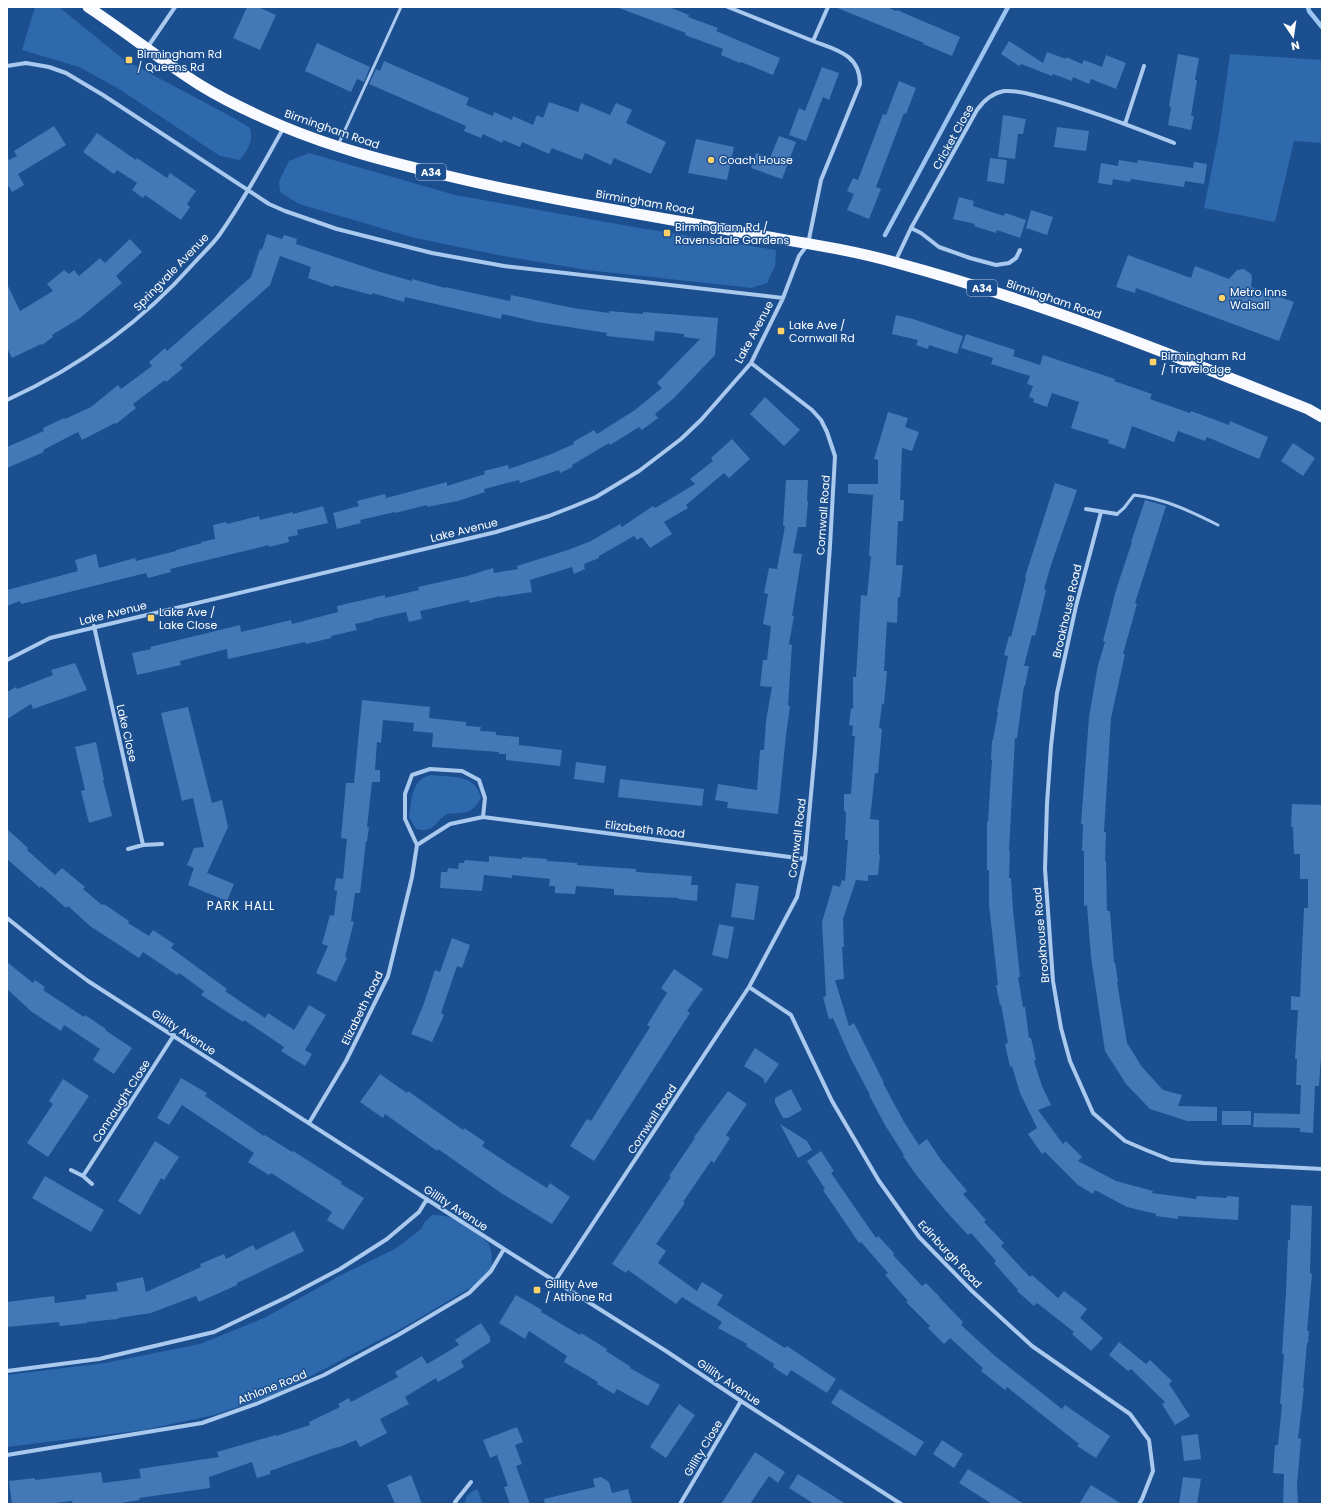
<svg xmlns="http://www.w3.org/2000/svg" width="1329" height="1511" font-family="Poppins,sans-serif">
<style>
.green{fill:#2e69ad}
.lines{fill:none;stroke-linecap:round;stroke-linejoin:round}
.stream{stroke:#9cc4f0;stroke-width:4.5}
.building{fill:#4478b7}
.service{stroke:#a9c9ee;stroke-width:3}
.minor{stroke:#a9c9ee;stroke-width:4}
.trunk{stroke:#f8faff;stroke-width:11}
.poi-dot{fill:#ffd166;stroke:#1b4f8f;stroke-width:1.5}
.labels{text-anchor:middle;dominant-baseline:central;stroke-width:3;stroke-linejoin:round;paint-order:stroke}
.shield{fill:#1b4f8f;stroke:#bbcadd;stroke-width:1}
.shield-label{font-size:10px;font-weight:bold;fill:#fff}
.poi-label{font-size:11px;fill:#fff;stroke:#1b4f8f;text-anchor:start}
.street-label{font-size:11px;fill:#fff;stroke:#1b4f8f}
.neighbourhood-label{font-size:12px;letter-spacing:1px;fill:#fff;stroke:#1b4f8f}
</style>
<rect width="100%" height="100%" fill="#1b4f8f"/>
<path class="green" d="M35,7h24l64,52 109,58 18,11c3,14 -1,20 -10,32l-20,-4 -101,-67 -40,-22 -57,-17z
M1230,54l92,6v83l-28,-2 -19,81 -71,-14 15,-75z
M309,153l146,42 179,32 142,23 -1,16 -8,17 -16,5 -164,-18 -89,-15 -83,-17 -116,-34 -19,-12 -1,-11 10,-20z
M431,775c22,3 44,-2 50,23 -5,9 -11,15 -21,15 -5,1 -9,0 -13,1 -12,6 -11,20 -31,15l-7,-12c3,-17 2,-38 22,-42z
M432,1215c18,-1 33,8 47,20 3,3 7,5 9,8 5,9 4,19 3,28l-11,11 -74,44 -91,48 -42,21 -59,20 -70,15 -137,17v-72l98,-12 95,-19 64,-26 77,-43 54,-26 26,-20 4,-7z
M477,1489l6,15h-18c0,-8 5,-12 12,-15z"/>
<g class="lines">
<path class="stream" d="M1308,7l1,4 13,16
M885,235l123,-228"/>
</g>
<path class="building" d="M247,7h11l18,8 -16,35 -27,-12z
M619,7h50l20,8 -1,2 30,11 -2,3 64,27 -7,17 -32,-13 -1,1 -19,-8 2,-6 -38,-14 1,-2 -67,-25z
M835,7h52l9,4 1,-1 63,27 -8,19 -29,-12 1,-1z
M1009,41l34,22 4,-11 19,7v-2l16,7 2,-4 18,7 4,-12 20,8 -10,26 -25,-10 -2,5 -16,-7 -1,4 -19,-7 -1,2 -31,-12 -2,2 -18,-12z
M317,43l53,24 -6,15 -7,-3 -6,13 -46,-21z
M1178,54l21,4 -4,22h2l-6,36h3l-3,14 -23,-5 3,-18 -2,-1z
M384,61l85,37 -3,7 27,11 1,-4 18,8 1,-4 20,9 4,-10 6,3 6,-16 29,10 3,-9 29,12 6,-12 16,7 -6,13 40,19 -15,32 -37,-16 -3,7 -26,-12 -3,7 -30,-12 -3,6 -27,-12 -2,5 -17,-7 -1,3 -19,-9 -2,4 -17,-7 2,-5 -97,-42 7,-15 4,2z
M822,67l17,6 -10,27 -6,-3 -17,44 -17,-6 10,-27 6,3z
M899,81l17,7 -10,26 -2,-1 -28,74 5,2 -12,30 -22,-9 7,-16 -7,-3 6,-13 5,2 25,-66 3,1z
M1003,115l23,4 -3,15h-5l-3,25 -17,-2z
M54,126l12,19 -48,29 6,11 -12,7 -5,-8v-28l2,4 8,-4 -3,-5z
M1057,127l32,4 -3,20 -32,-4z
M97,133l39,27 1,-2 30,20 3,-5 26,18 -9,13 3,3 -9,13 -36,-25 -2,3 -11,-8 5,-7 -20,-13 -3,4 -31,-22z
M779,136l17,6 -14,37 -31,-11 5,-15 14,5z
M696,139l38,8 -7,33 -39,-7z
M990,158l17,2 -3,24 -17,-3z
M1119,160l18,3 1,-3 55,8 1,-6 13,2 -3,20 -19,-3 -1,6 -53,-8 -1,3 -17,-3 -1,6 -14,-2 3,-20 17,3z
M959,197l15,4 -1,5 31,10 1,-3 21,7 -6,18 -23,-8 -1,3 -22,-7 1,-2 -22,-5z
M1031,210l22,7 -6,18 -21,-7z
M267,234l15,5 2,-4 13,4 -1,5 81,27 35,10v-2l33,9v-1l65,14 1,-6 62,13 36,5v-2l34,3v-2l75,6 -3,37 -41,43 -19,16 3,4 -16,12 -3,-3 -29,18 -1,-2 -37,22 1,2 -13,6 -1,-3 -39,13 -1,-3 -35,9 1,3 -27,9 -31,6v-2l-32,8v-1l-35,8 1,3 -24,6 -4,-16 26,-7 -2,-5 28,-7 1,4 61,-16v4l38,-12 -1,-3 24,-6 1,4 40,-14 25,-11 -1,-2 21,-12 3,4 38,-24 27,-22 -5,-5 43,-44 -16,-2v-3l-29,-3 -1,10 -48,-5 1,-3 -70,-11 -35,-8 -1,5 -96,-22 -1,5 -32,-9v2l-38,-10 -1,2 -25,-9 3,-11 -31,-11 -10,29 -90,80 3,3 -17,14 -1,-2 -32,24 3,4 -20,16 -1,-1 -33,17 -4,-8 -35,18 1,2 -37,16v-21l37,-16 -1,-3 21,-10 1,1 26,-12 27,-22 3,4 31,-23 -3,-4 16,-14 2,3 84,-74 9,-28 2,1z
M130,239l12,13 -26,24 6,7 -42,35 -28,17 1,2 -11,8 -1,-1 -29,14 -5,-10v-64l13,27 33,-20 -6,-7 17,-14 5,4 5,-4 5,6 21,-18 5,5z
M1128,255l63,23 4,-12 34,13 8,-9 7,-1 7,5 1,4 -1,9 43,15 -15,39 -143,-53 -1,5 -19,-6z
M896,315l17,4 50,17 -6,18 -28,-9 -1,4 -12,-4 2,-5 -26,-6z
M966,334l49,16 -2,6 27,9 3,-10 72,24 -1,2 38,13 -2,5 40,14 1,-2 38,14 1,-4 38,16 -9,22 -52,-22 -2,4 -27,-10 -4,11 -42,-16 -7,23 -17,-6 1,-3 -38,-12 8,-26 -27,-9 -5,14 -14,-5 1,-3 -5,-2 4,-11 -6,-2 3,-8 -39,-12 2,-6 -32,-10z
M765,397l35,33 -16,16 -34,-32z
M888,412l20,6 -3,9 14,5 -7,19 -10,-3 -2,52h4l-1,21h-5l-2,44h7l-3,32h-2l-1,26 -10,-1 -3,49h3l-3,33h-2l-3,24 3,1 -4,44h-3l-5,46 9,1v35h1l-2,20h-10v6l-12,-1 -13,39 1,28h-2l2,32 -9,1 14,46 5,-3 30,60h-1l21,39 15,23 8,-6 14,21 26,31 -4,3 23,26 -2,2 20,21 -3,3 29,31 2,-2 26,23 6,-7 23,18 -7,9 23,20 -12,13 -19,-17 2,-2 -37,-29 -3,3 -17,-15 1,-1 -24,-27 2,-2 -25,-28 -3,2 -24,-26 -27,-33 -14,-20 1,-1 -19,-30 -16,-30h1l-19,-36 -18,-41 -4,1 -6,-22 3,-1 -4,-74 11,-37 7,2 2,-7 3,1 3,-41h-3l1,-28 -2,-1v-17h7l4,-58h-3l1,-10 -4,-1 2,-17 2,1v-32h3l5,-82 6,1 4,-40h-2l4,-61 -25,-2v-9h30v-24l-4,-1z
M732,439l18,20 -21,19 -5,-5 -38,32 2,3 -24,14 8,12 -22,14 -8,-11 -5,3 -3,-4 -35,20v2l-15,6 1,5 -11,5 -2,-7 -42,13 2,12 -32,5v-1l-30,7 -1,-3 -49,11 2,8 -13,3 -3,-10 -33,7v1l-18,4 2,6 -26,6v2l-25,6 -1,-2 -77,17 -1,-10 -47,12 1,4 -44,10 -5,-22 19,-4 -1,-2 90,-22 1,7 50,-12 1,4 46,-12 -1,-6 48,-11v3l34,-8 -1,-3 49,-11 26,-8 1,5 24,-4 -1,-3 51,-16 23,-9 29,-17 2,3 31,-21 2,2 40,-24 -5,-5 23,-18 -2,-3z
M1293,443l22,15 -12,18 -22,-15z
M786,480h22l-1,21h1l-2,26h-8l-5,26 9,1 -10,62h2l-5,28 3,1 -4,61h2l-4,29 -8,79 -51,-6 1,-6 -13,-2 3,-16 39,6 3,-40h4l2,-29 6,-34 -12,-1 3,-26h4l4,-34 -8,-2 5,-30 -4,-1 5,-25 8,1 8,-43h-2z
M1055,483l22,7 -26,75 -7,24 2,1 -11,46 -3,-1 -8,31h5l-4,20h-1l-7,52h-2l-6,113h1l-1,27h2l2,32 7,67h-2l5,30h2l4,31h2l5,22 -2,1 8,25 9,19 -13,5 25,34 3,-3 16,16 -4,4 38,20 37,10 -1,2 44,6 1,-3 30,2v-2l12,1 -1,23 -60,-4v3l-22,-3v-2l-29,-7 -32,-17 -2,4 -15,-9 -33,-33 -3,2 -14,-20 9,-6 -17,-35 -8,-27 -2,1 -5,-23 3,-1 -7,-39 -1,1 -4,-20h2l-9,-80v-35h-2v-48h1l4,-62h-1l1,-20h1l5,-28h-1l11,-56 -4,-1 5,-19 2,1 15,-59 -1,-1z
M1145,500l21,6 -31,97 2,1 -14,50h2l-14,64 -7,114h2l-1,29h1l1,50h3l4,52 1,-1 3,20h-1l10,61 15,24 21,23 19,5 -4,11 39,1v14h-30l-37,-12 -24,-25 -21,-33 -14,-94 -4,-52 -3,1v-55h-2l1,-27h-2l8,-107 9,-52 7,-23 -2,-1 13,-51 16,-48h-1z
M323,506l5,17 -31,7 1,5 -10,2 1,5 -20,5v-2l-99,24 1,3 -23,6 -2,-5 -125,31 -1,-3 -13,5v-16l71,-19 -3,-11 21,-6 3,14 36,-10 1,3 40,-10v-1l26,-7 -1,-1 14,-3 -2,-14 13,-3 1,2 32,-8 1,4 33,-8v2z
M75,663l12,27 -54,19 -2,-5 -24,15v-27l9,-5 1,2 36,-14 -2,-5z
M362,700l68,7 -1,11 37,4v4l15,1 -1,4 16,1v3l23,2v8l43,5 -2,16 -54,-6v-6h-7v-2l-67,-5 1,-14 -20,-2 1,-8 -31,-3 -2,23 -4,-1 -2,28h5v12h-8l-5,45h2l-2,14h-1l-6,52h-5l-4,28 3,1 -9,35 2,1 -11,24 -20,-9 12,-27 -6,-2 8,-29 4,1 3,-25 -3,-1 2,-12 7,1 4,-40 -6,-1 5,-55h8z
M188,707l24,96 10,-3 6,27 -21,46 27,11 -7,17 -39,-16 6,-17 -7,-3 7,-17 10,-1 -11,-49 -11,3 -21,-88z
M96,742l8,38h-1l9,36 -23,7 -8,-32 4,-1 -10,-43z
M576,762l30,4 -2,17 -30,-4z
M620,779l84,10 -2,17 -84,-9z
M1292,804l30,1v236l-3,45h-4l-2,47 -13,-1v-4l-47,-1 1,-14 46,1 1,-29h-5l1,-26h-2l3,-49h-7v-14l9,1 4,-89h4v-29h-8v-25h-6l-1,-27h-2z
M7,829l21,19 -1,2 28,25 7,-7 23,19 -2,2 19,16 2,-1 25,17 -1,2 21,13 4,-6 21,14 -3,4 56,41 -2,2 40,27 3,-5 26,17 15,-25 17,10 -21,35 7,4 -7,12 -24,-15 3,-4 -40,-27 -1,2 -42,-27 3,-4 -25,-18 -2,2 -34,-23 -4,6 -49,-32 -22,-20 -2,2 -25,-22 -1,2 -33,-29z
M489,856l33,3v-2l25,2v2l30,2v2l59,4v3l56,4 -1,9h7l-1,16 -19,-2 1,-1 -65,-3v-6l-38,-3 -1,8 -20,-1v-7h-6l1,-7 -38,-4v3l-28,-3 -2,16 -42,-3 1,-16h6l1,-4 10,1 1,-6h5l1,-3 24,2z
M736,883l23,3 -5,34 -23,-3z
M719,924l15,3 -6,32 -16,-4z
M452,938l18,7 -8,23 -5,-2 -16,47 3,2 -12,27 -21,-8 12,-28 12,-36 5,2z
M7,962l26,21 2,-3 10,7 -2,3 41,27 1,-2 21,14 -1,1 27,18 -18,26 -21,-14 7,-11 -36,-24 -3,6 -29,-19 -25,-23z
M674,969l29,20 -16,22 3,2 -96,148 -24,-15 17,-27 4,2 59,-94 -3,-2 20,-32 -6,-5z
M755,1048l24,16 -14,20 -2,-6 -19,-12z
M380,1074l27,19 1,-2 55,39 1,-2 21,14 -3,4 30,20 35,22 3,-5 20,14 -18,27 -51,-31 -63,-44 -1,2 -52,-37 -2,4 -23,-16z
M181,1078l26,15 -2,3 59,40 1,-1 27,17 1,-1 49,31 -1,2 23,14 -21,32 -16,-10 5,-8 -61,-39 -2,2 -21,-13 6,-9 -72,-48 -13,20 -12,-7z
M63,1079l26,17 -41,61 -21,-14 26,-39 -4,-3z
M791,1089l11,21 -14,8h-5l-8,-15v-5z
M728,1091l19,13 -21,31 4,3 -16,25 -3,-2 -28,41 2,1 -29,41 10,7 -8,12 39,28 5,-9 21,13 -6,10 68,43 2,-2 49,33 -9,14 -36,-23 -4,6 -14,-9 1,-3 -28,-18 1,-2 -29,-16 4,-6 -40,-25 -6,7 -48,-34 -2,3 -14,-9 59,-87 -2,-1 26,-38 -1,-1z
M1222,1111h29v14h-29z
M780,1124l27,17 5,9 -14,8z
M155,1141l24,16 -15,23 -3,-2 -21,37 -22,-14z
M821,1151l13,20 -3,2 45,65 2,-2 16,17 -1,2 29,31 4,-3 14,14h-1l24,25 -2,3 34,31 67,53 3,-4 45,31 -14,22 -19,-12 2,-2 -72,-57 -2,3 -24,-19 2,-3 -33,-30 -6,6 -16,-16 2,-2 -24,-24 2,-1 -23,-26 3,-2 -27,-31 -2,1 -36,-53 2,-1 -18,-28z
M45,1176l59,34 -13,22 -59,-34z
M1291,1205l21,1 -2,67 2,1 -5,57h2l-1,12h-1l-4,45h1l-2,18 -4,32 3,1 -4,46 1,19h-15l1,-30 -11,-1 2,-28h3l4,-41h-2l4,-50h-2l4,-61 2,-53h2z
M294,1231l10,20 -67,32v2l-38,17 -3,-6 -45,17 -33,5v1l-31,3v1l-27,3 -1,-4 -52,5v-25l47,-6 1,7 31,-4v-4l32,-4 -2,-8 27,-6 3,15 55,-25 -1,-3 24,-10 2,5 27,-14 3,5z
M516,1295l26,15 -1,2 39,23 1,-2 26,16 -1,2 25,16 -1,1 30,17 -12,21 -31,-17 -3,5 -17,-10 1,-2 -34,-20 3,-6 -38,-25 -4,8 -26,-16z
M481,1323l9,14v5l-29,19 3,6 -26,15 -2,-4 -31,19 4,7 -29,15 7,14 -27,14 -4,-7 -19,8v-1l-67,24v3l-13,4 -5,-16 -43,15 1,11 -71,10 1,2 -26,4h-41l-1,-3 -25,3h-35l-3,-23 26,-3v2l66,-8 2,11 38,-5 -2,-9 80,-12 -2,-5 59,-17v1l34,-11 -1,-3 31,-15 -2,-3 11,-6 2,4 47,-25 -3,-5 27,-16 5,8 32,-19 -4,-5z
M1119,1342l27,22 4,-4 22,21 -3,3 21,32 -15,9 -13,-21 3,-2 -34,-33 -3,2 -19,-16z
M840,1389l84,53 -9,14 -84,-53z
M679,1404l16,11 -29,43 -16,-11z
M517,1427l6,15 -8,3 7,19 -6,2 14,38h-20l-6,-17 4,-1 -11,-31 -7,3 -7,-18z
M1198,1434l3,25 -17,2 -3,-25z
M942,1440l21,14 -9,14 -21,-14z
M755,1452l30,20 -7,11 -9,-7 -19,28h-29z
M968,1469l56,35h-32l-33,-21z
M798,1474l48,30h-32l-25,-16z
M411,1475l11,29h-27l-8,-19z
M601,1477l8,5 3,11 16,-4 4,15h-87l-1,-5 51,-12 -2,-8z
M1183,1477l18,2 -4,25h-18z
M1091,1485l31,19h-43z"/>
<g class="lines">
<path class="service" d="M339,143l62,-136
M1117,514l7,-6 10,-13c29,3 58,17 84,30"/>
<path class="minor" d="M728,7l85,34
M147,48l28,-41
M7,66l19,-3 23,4 17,6 37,22 166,109 16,7 52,18 95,24 72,13 279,32
M1125,124l19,-58
M911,228l10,5 18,14 31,11 26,7 13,-2 7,-5 4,-8
M895,262l16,-34 66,-118c7,-10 16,-17 27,-19 13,-1 25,3 37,6 46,12 89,29 133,46
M7,400c72,-33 135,-78 187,-137 9,-10 19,-19 26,-29 24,-34 44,-71 64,-107
M1086,509l31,5
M1101,512l-25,94 -19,87 -6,53 -4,58 -2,65 8,112 8,47 9,33 23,52 32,28 21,9 25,10 33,3 118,6
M94,626l49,219
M7,660l43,-22 446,-106 53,-16 23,-9 24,-10 43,-26 42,-32 20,-19 50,-57 32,-65 16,-42 9,-12 13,-64 39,-96c0,-30 -24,-34 -47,-43l15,-34
M417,845l-12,-26v-25l7,-19 18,-6 32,2 17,9 6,18 -2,19
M128,849l15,-4 19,-1
M7,918l50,40 31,23 416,268 162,102 75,50 160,103
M749,987l42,28 41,86 47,80 40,56 53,54 60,55 98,68 19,26 4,31 -11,28 -3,5
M309,1123l37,-62 42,-85 24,-99 5,-32 33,-21 33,-7 322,42
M71,1170l12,6 9,8
M83,1176l91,-141
M555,1281l194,-294 48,-90 8,-38 10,-108 15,-205 5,-90 -8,-24 -6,-12 -9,-10 -61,-47
M7,1371l92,-12 115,-27 73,-35 53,-28 47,-30 32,-27 8,-13
M7,1455l195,-32 54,-19 68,-29 74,-40 71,-42 22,-22 13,-22
M456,1504l-1,-2 16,-20
M680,1504l61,-103"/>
<path class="trunk" d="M88,7c38,25 74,54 112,78 26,16 54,29 82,41 52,22 107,36 162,49 103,25 208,41 313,60 47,8 95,15 140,28 141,38 276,92 411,146l14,8"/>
</g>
<g class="poi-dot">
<rect x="125" y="56" width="8" height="8" rx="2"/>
<circle cx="711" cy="160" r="4"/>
<rect x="663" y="229" width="8" height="8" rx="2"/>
<circle cx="1222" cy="298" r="4"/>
<rect x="777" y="327" width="8" height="8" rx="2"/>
<rect x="1149" y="358" width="8" height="8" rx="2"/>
<rect x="147" y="614" width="8" height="8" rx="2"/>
<rect x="533" y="1286" width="8" height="8" rx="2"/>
</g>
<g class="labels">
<g class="shield">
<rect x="416" y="164" width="30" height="16" rx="3"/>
<rect x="967" y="280" width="30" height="16" rx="3"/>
</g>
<g class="shield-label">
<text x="431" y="172">A34</text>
<text x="982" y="288">A34</text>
</g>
<g class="poi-label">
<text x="137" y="54">Birmingham Rd<tspan x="137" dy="13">/ Queens Rd</tspan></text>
<text x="719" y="160">Coach House</text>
<text x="675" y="227">Birmingham Rd /<tspan x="675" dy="13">Ravensdale Gardens</tspan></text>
<text x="1230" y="292">Metro Inns<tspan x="1230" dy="13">Walsall</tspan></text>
<text x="789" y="325">Lake Ave /<tspan x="789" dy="13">Cornwall Rd</tspan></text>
<text x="1161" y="356">Birmingham Rd<tspan x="1161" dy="13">/ Travelodge</tspan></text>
<text x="159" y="612">Lake Ave /<tspan x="159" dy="13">Lake Close</tspan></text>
<text x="545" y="1284">Gillity Ave<tspan x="545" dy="13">/ Athlone Rd</tspan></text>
</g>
<g class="street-label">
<text transform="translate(332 129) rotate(19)">Birmingham Road</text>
<text transform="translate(953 137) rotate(-61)">Cricket Close</text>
<text transform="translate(645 202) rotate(10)">Birmingham Road</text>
<text transform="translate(171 272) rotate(-46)">Springvale Avenue</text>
<text transform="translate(1054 299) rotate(19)">Birmingham Road</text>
<text transform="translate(754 332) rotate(-62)">Lake Avenue</text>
<text transform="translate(823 515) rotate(-86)">Cornwall Road</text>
<text transform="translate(464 530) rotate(-14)">Lake Avenue</text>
<text transform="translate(1067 611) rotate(-77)">Brookhouse Road</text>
<text transform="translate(113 613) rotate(-14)">Lake Avenue</text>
<text transform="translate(127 733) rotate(77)">Lake Close</text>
<text transform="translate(645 829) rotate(7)">Elizabeth Road</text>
<text transform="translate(797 838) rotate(-83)">Cornwall Road</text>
<text transform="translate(1041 935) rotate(-95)">Brookhouse Road</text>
<text transform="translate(362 1008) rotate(-64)">Elizabeth Road</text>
<text transform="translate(184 1032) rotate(33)">Gillity Avenue</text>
<text transform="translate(121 1101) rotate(-57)">Connaught Close</text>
<text transform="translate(652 1119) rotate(-57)">Cornwall Road</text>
<text transform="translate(456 1208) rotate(33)">Gillity Avenue</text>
<text transform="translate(950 1254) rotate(47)">Edinburgh Road</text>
<text transform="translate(729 1382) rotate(34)">Gillity Avenue</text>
<text transform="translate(272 1387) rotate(-22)">Athlone Road</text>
<text transform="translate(703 1448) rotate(-59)">Gillity Close</text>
</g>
<g class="neighbourhood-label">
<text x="241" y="905">PARK HALL</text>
</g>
</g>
<rect width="1329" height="1511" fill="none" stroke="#ffffff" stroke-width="16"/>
<g transform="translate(1293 36) rotate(167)" stroke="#1b4f8f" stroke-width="3" paint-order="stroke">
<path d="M0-3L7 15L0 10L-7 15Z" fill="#ffffff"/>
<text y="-6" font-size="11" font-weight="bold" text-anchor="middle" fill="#ffffff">N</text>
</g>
</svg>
